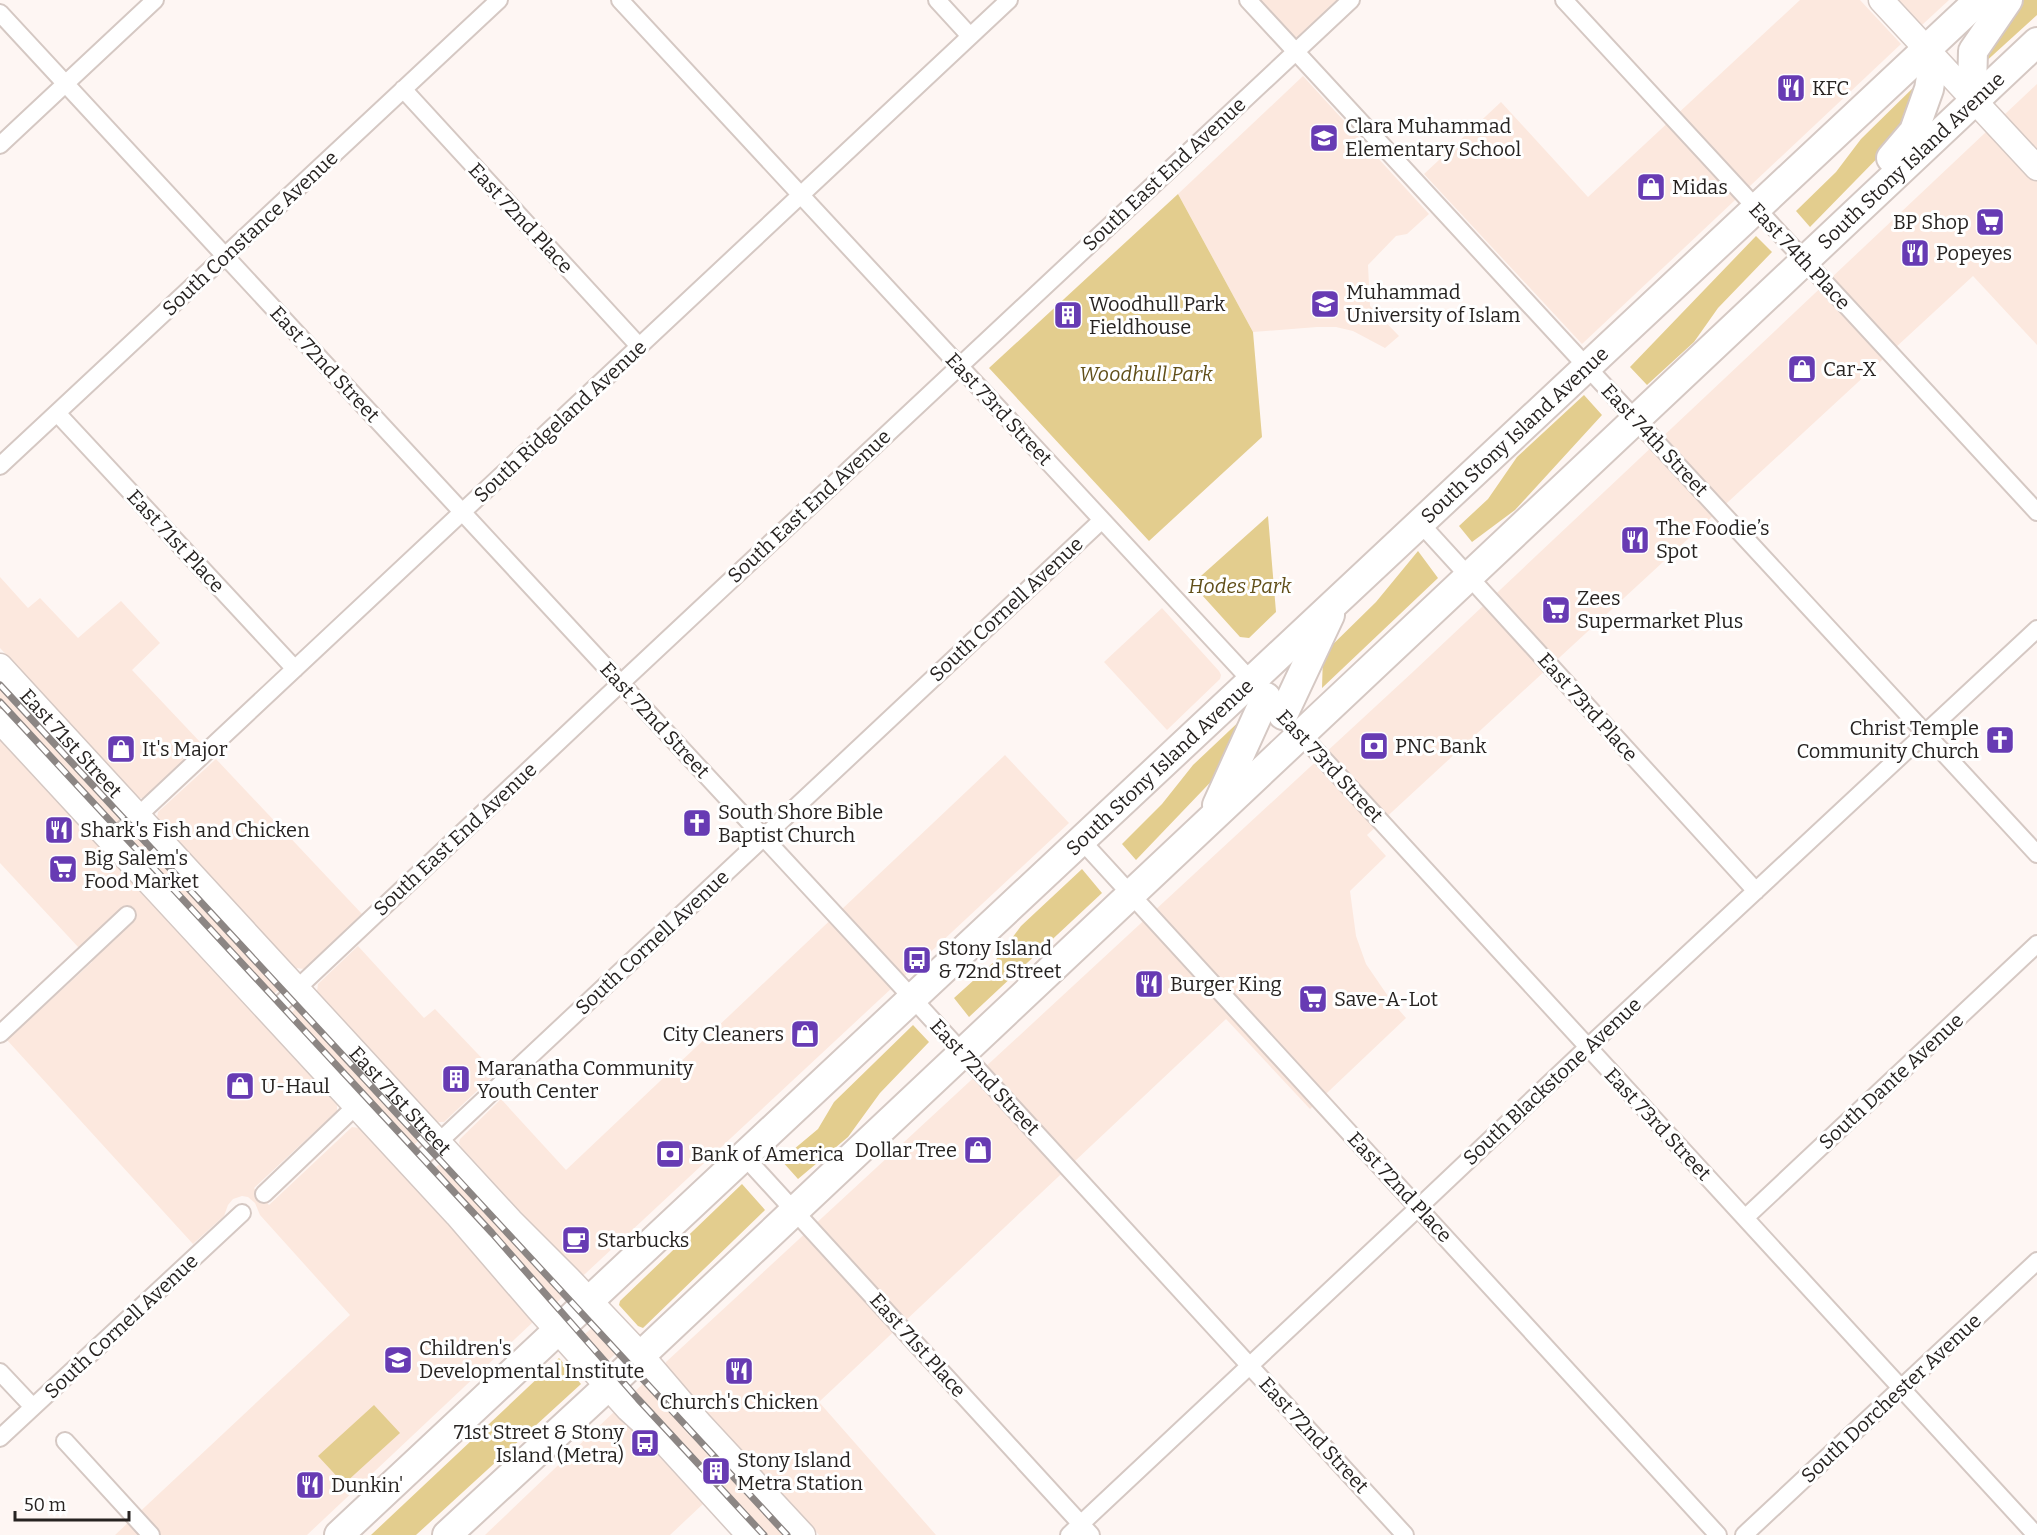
<svg xmlns="http://www.w3.org/2000/svg" width="2037" height="1535" font-family="Bitter,serif">
<style>
.built{fill:#fce8de}
.green{fill:#e3cd8e}
.lines{fill:none;stroke-linecap:round;stroke-linejoin:round}
.minor-casing{stroke:#d5c8c3;stroke-width:20}
.secondary-casing{stroke:#d5c8c3;stroke-width:27}
.trunk-casing{stroke:#d5c8c3;stroke-width:32}
.minor{stroke:#fff;stroke-width:16}
.secondary{stroke:#fff;stroke-width:24}
.trunk{stroke:#fff;stroke-width:28}
.rail-casing{stroke:#8c8684;stroke-width:7}
.rail{stroke:#fff;stroke-width:4.5;stroke-dasharray:14;stroke-linecap:butt}
.labels{text-anchor:middle;dominant-baseline:central;stroke-width:6;stroke-linejoin:round;paint-order:stroke}
.poi-label{font-size:20px;fill:#272321;stroke:#fff;text-anchor:start}
.street-label{font-size:20px;fill:#272321;stroke:#fff}
.park-label{font-size:20px;font-style:italic;fill:#614f19;stroke:#fff}
</style>
<rect width="100%" height="100%" fill="#fef6f3"/>
<path class="built" d="M1260,0h79l-42,40z
M1800,0h60l41,44 -319,300 -158,-170 77,-72 87,95z
M1899,0h50l-27,25z
M1303,76l126,138 -22,20 -11,2 -28,29 2,41 29,30 -14,12 -32,-17 -17,-4h-19l-64,5 -75,-138z
M2037,84v261l-64,-69 -606,559 19,21 -36,35 6,45 10,28 26,38 14,16 -96,91 -84,-90 -407,383 117,133h-117l-151,-163 -3,-7 1,-3 749,-692z
M0,577l28,31 12,-10 38,40 43,-37 39,42 -28,27 69,73 -57,55h-6l-138,-150z
M1162,608l57,63 2,4 -1,4 -53,51 -63,-68z
M0,678l126,135 -17,17 -109,-119z
M0,740l337,365v6l-83,77 15,17 83,-78 7,1 172,187 2,4 -1,4 -225,212h-192l235,-220 -90,-100 -5,-12 -7,-6 -6,-1 -9,3 -5,6 -4,11 -31,28 -186,-204 85,-78 -92,-99z
M1005,755l64,68 -484,451 -3,2 -6,-4 -115,-125 -2,-4 1,-4 41,-40 65,71z
M216,759l146,155 -58,55 -8,-1 -12,-11 -127,-139 1,-6z
M143,832l142,152 -18,16 -141,-151z
M358,946l66,72 11,-9 61,64 -52,49h-6l-4,-4 -117,-127 1,-7z
M302,1003l123,132 -19,17 -122,-132z
M445,1159l126,130 -21,20 -123,-134z
M600,1321l24,25 -23,21 -23,-27z
M651,1376l143,159h-38l-129,-136z
M616,1410l87,94 -33,31h-185z"/>
<path class="green" d="M2020,0h17v15l-55,50 22,-48z
M1920,81l-22,56 -88,90 -14,-16 40,-39 25,-33z
M1178,194l75,138 9,105 -113,104 -160,-173z
M1756,236l16,16 -54,56 -24,34 -47,43 -17,-18z
M1584,395l18,20 -87,95 -43,32 -13,-16 29,-27 29,-42z
M1268,516l8,96 -27,26 -9,-1 -48,-53z
M1418,551l20,27 -116,110 1,-34 53,-52z
M1247,714l-22,53 -89,93 -14,-16 40,-40 31,-39z
M1082,869l20,24 -133,124 -15,-19 41,-37 26,-35z
M913,1025l16,17 -49,51 -32,44 -50,42 -17,-19 37,-31 16,-27z
M742,1184l23,26 -122,118 -5,-2 -19,-21 1,-4z
M559,1358l22,26 -165,151h-45z
M374,1405l26,28 -56,51 -26,-28z"/>
<g class="lines">
<g class="minor-casing">
<path id="minor" d="M620,0l636,686
M937,0l33,36
M1248,0l789,854
M1564,0l473,512
M0,13l892,963 513,559
M403,89l236,257
M0,145l155,-145
M57,413l238,256
M0,466l499,-466
M1420,523l336,368
M1296,729l740,806
M1081,840l637,695
M111,841l898,-841
M270,1014l336,-317 745,-697
M0,1034l127,-119
M744,1156l347,379
M412,1167l690,-647
M264,1194l92,-88
M1745,1218l292,-274
M0,1372l33,35
M0,1438l242,-225
M65,1441l86,94
M1069,1535l350,-328 169,-160 449,-418
M1744,1535l293,-274"/>
</g>
<g class="secondary-casing">
<g id="secondary">
<path d="M1881,0l156,168"/>
<path id="s1" d="M0,666l511,555 58,58 72,76 60,70 102,110"/>
<path d="M0,721l457,494 81,94 90,100 36,33 85,93"/>
</g>
</g>
<g class="trunk-casing">
<g id="trunk">
<path d="M1975,100l-3,-11 1,-38 35,-51"/>
<path d="M1891,158l23,-27 15,-42 2,-12 -4,-28"/>
<path d="M1283,715l47,-100"/>
<path d="M1217,805l49,-108"/>
<path id="s2" d="M339,1535l1640,-1535"/>
<path id="s3" d="M447,1535l171,-158 1419,-1335"/>
</g>
</g>
<use href="#minor" class="minor"/>
<use href="#secondary" class="secondary"/>
<use href="#trunk" class="trunk"/>
<g class="rail-casing">
<path id="rail" d="M0,685l787,850
M0,702l492,531 146,166 126,136"/>
</g>
<use href="#rail" class="rail"/>
</g>
<defs>
<g id="restaurant-square" transform="scale(1.5)"><rect x="-9" y="-9" width="18" height="18" rx="4" fill="#673bb3" stroke="#fff"/><path d="M-5-6h1v4h1v-4h1v4h1v-4h1v5L-1.5 .5V6h-2V.5L-5-1ZM5-6V6H3V1.5H1.5Q1.5-4 5-6Z" fill="#fff"/></g>
<g id="school-square" transform="scale(1.5)"><rect x="-9" y="-9" width="18" height="18" rx="4" fill="#673bb3" stroke="#fff"/><path d="M0-5L7-2L0 1L-7-2ZM-4 1L0 2.5L4 1V4Q0 6-4 4Z" fill="#fff"/></g>
<g id="shop-square" transform="scale(1.5)"><rect x="-9" y="-9" width="18" height="18" rx="4" fill="#673bb3" stroke="#fff"/><path d="M-5-2.5h2.3a2.7 3.5 0 0 1 5.4 0H5L5.5 6h-11ZM-1.5-2.5h3a1.5 2.3 0 0 0-3 0Z" fill="#fff"/></g>
<g id="supermarket-square" transform="scale(1.5)"><rect x="-9" y="-9" width="18" height="18" rx="4" fill="#673bb3" stroke="#fff"/><path d="M-6-5.5h2.5l.6 2H6L4.5 2H-2.5L-4.4-4H-6ZM-1.5 3.2a1.3 1.3 0 1 0 .1 0ZM3 3.2a1.3 1.3 0 1 0 .1 0Z" fill="#fff"/></g>
<g id="university-square" transform="scale(1.5)"><rect x="-9" y="-9" width="18" height="18" rx="4" fill="#673bb3" stroke="#fff"/><path d="M0-5L7-2L0 1L-7-2ZM-4 1L0 2.5L4 1V4Q0 6-4 4Z" fill="#fff"/></g>
<g id="building-square" transform="scale(1.5)"><rect x="-9" y="-9" width="18" height="18" rx="4" fill="#673bb3" stroke="#fff"/><path d="M-4-6H4V6H1V3H-1V6H-4ZM-2.5-4.3h1.7v1.8h-1.7ZM.8-4.3h1.7v1.8H.8ZM-2.5-1h1.7V.8h-1.7ZM.8-1h1.7V.8H.8Z" fill="#fff"/></g>
<g id="church-square" transform="scale(1.5)"><rect x="-9" y="-9" width="18" height="18" rx="4" fill="#673bb3" stroke="#fff"/><path d="M-1.2-6h2.4v3.5h3.3v2.4h-3.3V6h-2.4V-.1h-3.3v-2.4h3.3Z" fill="#fff"/></g>
<g id="bank-square" transform="scale(1.5)"><rect x="-9" y="-9" width="18" height="18" rx="4" fill="#673bb3" stroke="#fff"/><path d="M-6-4H6V4H-6ZM0-2.3a2.3 2.3 0 1 0 0 4.6a2.3 2.3 0 1 0 0-4.6Z" fill="#fff"/></g>
<g id="bus-square" transform="scale(1.5)"><rect x="-9" y="-9" width="18" height="18" rx="4" fill="#673bb3" stroke="#fff"/><path d="M-5-6H5V4H4V6H2V4H-2V6H-4V4H-5ZM-3.5-4V0h7V-4ZM-3.5 1.2v1.5H-2V1.2ZM2 1.2v1.5H3.5V1.2Z" fill="#fff"/></g>
<g id="cafe-square" transform="scale(1.5)"><rect x="-9" y="-9" width="18" height="18" rx="4" fill="#673bb3" stroke="#fff"/><path d="M-5.5-4.5H6V0H3Q3 3.5 0 3.5H-2.5Q-5.5 3.5-5.5 0ZM3-3.2v2h1.7v-2ZM-6 4.5H4V6H-6Z" fill="#fff"/></g>
</defs>
<g fill-rule="evenodd">
<use href="#restaurant-square" x="1791" y="88"/>
<use href="#school-square" x="1324" y="138"/>
<use href="#shop-square" x="1651" y="187"/>
<use href="#supermarket-square" x="1990" y="222"/>
<use href="#restaurant-square" x="1915" y="253"/>
<use href="#university-square" x="1325" y="304"/>
<use href="#building-square" x="1068" y="315"/>
<use href="#shop-square" x="1802" y="369"/>
<use href="#restaurant-square" x="1635" y="540"/>
<use href="#supermarket-square" x="1556" y="610"/>
<use href="#church-square" x="2000" y="740"/>
<use href="#bank-square" x="1374" y="746"/>
<use href="#shop-square" x="121" y="749"/>
<use href="#church-square" x="697" y="823"/>
<use href="#restaurant-square" x="59" y="830"/>
<use href="#supermarket-square" x="63" y="869"/>
<use href="#bus-square" x="917" y="960"/>
<use href="#restaurant-square" x="1149" y="984"/>
<use href="#supermarket-square" x="1313" y="999"/>
<use href="#shop-square" x="805" y="1034"/>
<use href="#building-square" x="456" y="1079"/>
<use href="#shop-square" x="240" y="1086"/>
<use href="#shop-square" x="978" y="1150"/>
<use href="#bank-square" x="670" y="1154"/>
<use href="#cafe-square" x="576" y="1240"/>
<use href="#school-square" x="398" y="1360"/>
<use href="#restaurant-square" x="739" y="1371"/>
<use href="#bus-square" x="645" y="1443"/>
<use href="#building-square" x="716" y="1471"/>
<use href="#restaurant-square" x="310" y="1485"/>
</g>
<g class="labels">
<g class="poi-label">
<text x="1812" y="88">KFC</text>
<text x="1345" y="126">Clara Muhammad<tspan x="1345" dy="23">Elementary School</tspan></text>
<text x="1672" y="187">Midas</text>
<text x="1969" y="222" text-anchor="end">BP Shop</text>
<text x="1936" y="253">Popeyes</text>
<text x="1346" y="292">Muhammad<tspan x="1346" dy="23">University of Islam</tspan></text>
<text x="1089" y="304">Woodhull Park<tspan x="1089" dy="23">Fieldhouse</tspan></text>
<text x="1823" y="369">Car-X</text>
<text x="1656" y="528">The Foodie’s<tspan x="1656" dy="23">Spot</tspan></text>
<text x="1577" y="598">Zees<tspan x="1577" dy="23">Supermarket Plus</tspan></text>
<text x="1979" y="728" text-anchor="end">Christ Temple<tspan x="1979" dy="23">Community Church</tspan></text>
<text x="1395" y="746">PNC Bank</text>
<text x="142" y="749">It's Major</text>
<text x="718" y="812">South Shore Bible<tspan x="718" dy="23">Baptist Church</tspan></text>
<text x="80" y="830">Shark's Fish and Chicken</text>
<text x="84" y="858">Big Salem's<tspan x="84" dy="23">Food Market</tspan></text>
<text x="938" y="948">Stony Island<tspan x="938" dy="23">&amp; 72nd Street</tspan></text>
<text x="1170" y="984">Burger King</text>
<text x="1334" y="999">Save-A-Lot</text>
<text x="784" y="1034" text-anchor="end">City Cleaners</text>
<text x="477" y="1068">Maranatha Community<tspan x="477" dy="23">Youth Center</tspan></text>
<text x="261" y="1086">U-Haul</text>
<text x="957" y="1150" text-anchor="end">Dollar Tree</text>
<text x="691" y="1154">Bank of America</text>
<text x="597" y="1240">Starbucks</text>
<text x="419" y="1348">Children's<tspan x="419" dy="23">Developmental Institute</tspan></text>
<text x="739" y="1402" text-anchor="middle">Church's Chicken</text>
<text x="624" y="1432" text-anchor="end">71st Street &amp; Stony<tspan x="624" dy="23">Island (Metra)</tspan></text>
<text x="737" y="1460">Stony Island<tspan x="737" dy="23">Metra Station</tspan></text>
<text x="331" y="1485">Dunkin'</text>
</g>
<g class="street-label">
<text stroke="none"><textPath href="#s3" startOffset="2008">South Stony Island Avenue</textPath></text>
<text transform="translate(1164 174) rotate(-43)">South East End Avenue</text>
<text transform="translate(521 218) rotate(47)">East 72nd Place</text>
<text transform="translate(250 233) rotate(-43)">South Constance Avenue</text>
<text transform="translate(1800 256) rotate(47)">East 74th Place</text>
<text transform="translate(325 364) rotate(47)">East 72nd Street</text>
<text transform="translate(999 409) rotate(47)">East 73rd Street</text>
<text transform="translate(560 421) rotate(-43)">South Ridgeland Avenue</text>
<text stroke="none"><textPath href="#s2" startOffset="1610">South Stony Island Avenue</textPath></text>
<text transform="translate(1655 440) rotate(47)">East 74th Street</text>
<text transform="translate(809 506) rotate(-43)">South East End Avenue</text>
<text transform="translate(176 541) rotate(47)">East 71st Place</text>
<text transform="translate(1006 609) rotate(-43)">South Cornell Avenue</text>
<text transform="translate(1588 707) rotate(48)">East 73rd Place</text>
<text transform="translate(655 720) rotate(47)">East 72nd Street</text>
<text stroke="none"><textPath href="#s1" startOffset="105">East 71st Street</textPath></text>
<text transform="translate(1330 766) rotate(47)">East 73rd Street</text>
<text stroke="none"><textPath href="#s2" startOffset="1124">South Stony Island Avenue</textPath></text>
<text transform="translate(455 839) rotate(-43)">South East End Avenue</text>
<text transform="translate(652 942) rotate(-43)">South Cornell Avenue</text>
<text transform="translate(985 1077) rotate(47)">East 72nd Street</text>
<text transform="translate(1552 1081) rotate(-43)">South Blackstone Avenue</text>
<text transform="translate(1891 1081) rotate(-43)">South Dante Avenue</text>
<text stroke="none"><textPath href="#s1" startOffset="591">East 71st Street</textPath></text>
<text transform="translate(1658 1124) rotate(47)">East 73rd Street</text>
<text transform="translate(1400 1187) rotate(47)">East 72nd Place</text>
<text transform="translate(121 1326) rotate(-43)">South Cornell Avenue</text>
<text transform="translate(918 1345) rotate(48)">East 71st Place</text>
<text transform="translate(1891 1398) rotate(-43)">South Dorchester Avenue</text>
<text transform="translate(1314 1435) rotate(47)">East 72nd Street</text>
</g>
<g class="park-label">
<text x="1146" y="374">Woodhull Park</text>
<text x="1240" y="586">Hodes Park</text>
</g>
</g>
<path d="M15 1511v9h114v-9" fill="none" stroke="#272321" stroke-width="3"/>
<text x="24" y="1511" font-size="18" fill="#272321" stroke="#ffffff" stroke-width="4.5" paint-order="stroke">50 m</text>
</svg>
